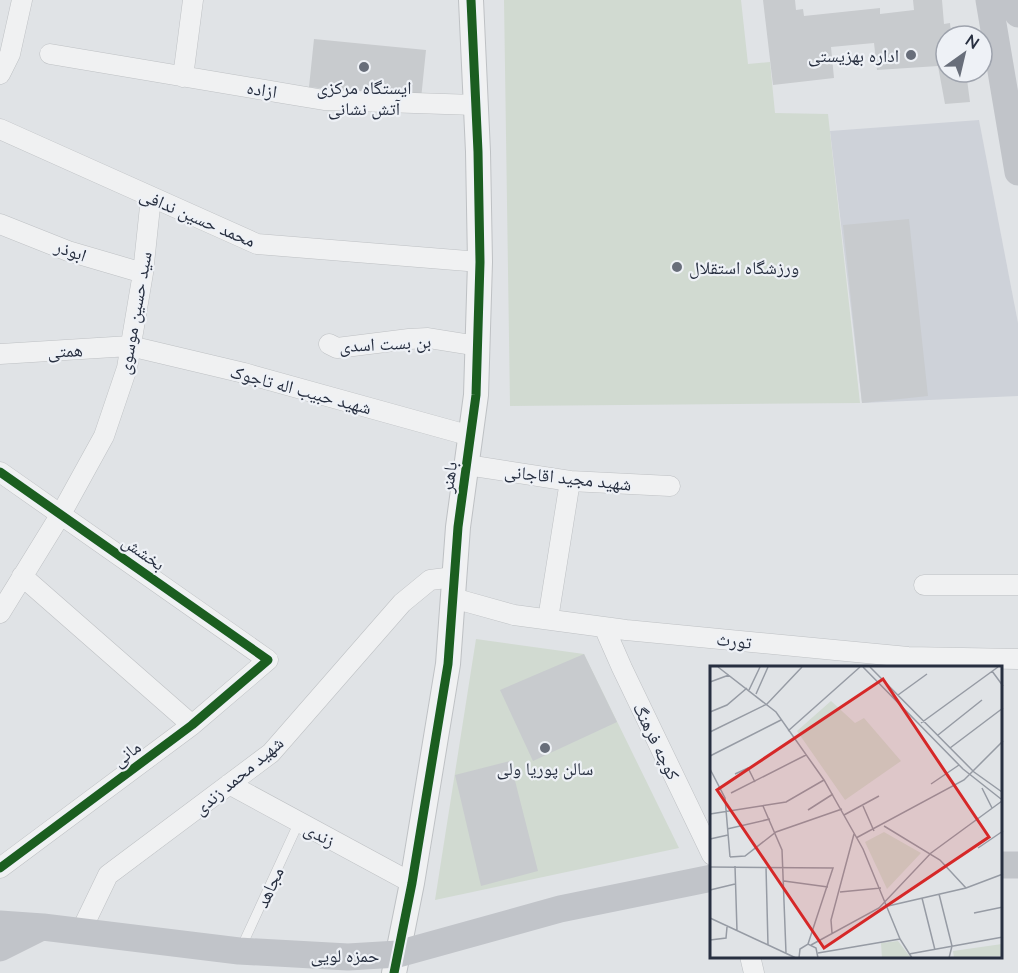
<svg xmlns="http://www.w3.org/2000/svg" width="1018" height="973" font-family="Lato,'Noto Naskh Arabic',sans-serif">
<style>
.built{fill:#ced2d9}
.grass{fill:#d1dad1}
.building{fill:#c8cbce}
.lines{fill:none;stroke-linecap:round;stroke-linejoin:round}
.service-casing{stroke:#bec1c4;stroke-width:10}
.minor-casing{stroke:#bec1c4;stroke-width:21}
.tertiary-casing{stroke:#bec1c4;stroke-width:26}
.service{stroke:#f0f1f2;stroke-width:9}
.minor{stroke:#f0f1f2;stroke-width:20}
.tertiary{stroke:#f0f1f2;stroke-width:24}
.secondary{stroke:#c1c4c9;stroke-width:27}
.cycleway-casing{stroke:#eef1f6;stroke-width:13}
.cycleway{stroke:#1b5e20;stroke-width:9}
.poi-dot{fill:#686e7a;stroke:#eef1f6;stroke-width:2}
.labels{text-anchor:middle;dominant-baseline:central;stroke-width:4.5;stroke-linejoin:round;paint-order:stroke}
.poi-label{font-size:18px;fill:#272f40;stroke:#eef1f6}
.street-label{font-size:18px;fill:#272f40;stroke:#eef1f6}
.inset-road{fill:none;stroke:#969ba4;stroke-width:1.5}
.view{fill:#d62828;fill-opacity:0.15;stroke:#d62828;stroke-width:3}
.inset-edge{fill:none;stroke:#272f40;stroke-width:3}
</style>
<rect width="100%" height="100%" fill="#e0e3e6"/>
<path class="built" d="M979,120l39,203v73l-156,7 -32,-272z"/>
<path class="grass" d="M504,0h237l7,64 22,-2 5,51 53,1 32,289 -350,3z
M476,639l108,15 95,194 -244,52z"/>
<path class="building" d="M763,0h32l1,10 7,-1 1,7 76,-8v6l34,-4 -1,-10h29l2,24 6,-1 1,9 11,-2 1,6h-17v36h20l4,30 -25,2 -7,-38 -61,4 -3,-27 -43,4 3,31 -61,7z
M314,39l112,11 -5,49 -112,-12z
M909,219l19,177 -66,7 -19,-178z
M584,654l33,68 -84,39 -33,-71z
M510,761l28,110 -57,15 -26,-111z"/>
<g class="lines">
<g class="service-casing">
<path id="service" d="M241,948l58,-126"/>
</g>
<g class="minor-casing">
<path id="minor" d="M50,54l274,46 151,5
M0,74l10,-20 12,-54
M183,77l10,-77
M0,129l257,115 223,18
M0,224l68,27 75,22
M329,344l8,4 72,-9 19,-1 50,8
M0,354l130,-8 114,27 227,63
M467,465l103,16 100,5
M0,472l268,188 -76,65 -192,143
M22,576l170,149
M924,585h94
M453,598l61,17 112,15 282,27 110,2
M0,613l61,-99 43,-78 23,-68 16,-95 8,-76
M548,619l22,-138
M604,627l18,41 90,187
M229,784l183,99
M81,931l27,-56 163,-122 131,-150 28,-23 24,-3
M750,956l4,17"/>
</g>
<g class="tertiary-casing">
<path id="tertiary" d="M394,973l18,-90 36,-219 10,-137 18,-132 4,-133 -2,-110 -7,-152"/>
</g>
<use href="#service" class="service"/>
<use href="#minor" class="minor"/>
<use href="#tertiary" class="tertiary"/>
<path class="secondary" d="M989,0l29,172
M1015,0l3,14
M1002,865h16
M0,924l43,3 196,24 109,6 50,-3 162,-45 152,-31
M0,948l42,-21"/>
<g class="cycleway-casing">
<path id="cycleway" d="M0,472l268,188 -76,65 -192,143
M394,973l18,-90 36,-219 10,-137 18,-132 4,-133 -2,-110 -7,-152"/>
</g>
<use href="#cycleway" class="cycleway"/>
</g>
<g class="poi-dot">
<circle cx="911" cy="55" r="6"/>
<circle cx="364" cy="67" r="6"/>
<circle cx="677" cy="267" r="6"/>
<circle cx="545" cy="748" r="6"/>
</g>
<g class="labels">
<g class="poi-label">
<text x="899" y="55" text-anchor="end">اداره بهزیستی</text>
<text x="364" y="87">ایستگاه مرکزی<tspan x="364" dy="21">آتش نشانی</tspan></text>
<text x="689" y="267" text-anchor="start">ورزشگاه استقلال</text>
<text x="545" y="768">سالن پوریا ولی</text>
</g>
<g class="street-label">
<text transform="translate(262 89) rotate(9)">ازاده</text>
<text transform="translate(198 217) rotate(23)">محمد حسین ندافی</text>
<text transform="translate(71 250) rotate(19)">ابوذر</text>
<text transform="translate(134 313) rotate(-80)">سید حسین موسوی</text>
<text transform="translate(385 343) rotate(-3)">بن بست اسدی</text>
<text transform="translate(65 350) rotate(-3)">همتی</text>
<text transform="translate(301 389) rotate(15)">شهید حبیب اله تاجوک</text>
<text transform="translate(448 477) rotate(-82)">باهنر</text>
<text transform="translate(568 477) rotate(6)">شهید مجید اقاجانی</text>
<text transform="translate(144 552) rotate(35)">بخشش</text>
<text transform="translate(734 640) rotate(6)">تورث</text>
<text transform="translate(657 741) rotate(64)">کوچه فرهنگ</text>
<text transform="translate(126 753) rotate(-37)">مانی</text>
<text transform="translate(238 775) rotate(-40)">شهید محمد زندی</text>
<text transform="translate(320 834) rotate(28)">زندی</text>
<text transform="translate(269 887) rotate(-65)">مجاهد</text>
<text x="345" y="955">حمزه لویی</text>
</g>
</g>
<g transform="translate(710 666)">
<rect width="292" height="292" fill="#e0e3e6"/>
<path d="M121,35l24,22 9,-5 37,43 -56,39 -48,-69zM174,166l37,21 -34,36 -22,-47z" fill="#d1dad1"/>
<path d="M188,275l13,17h-29l-1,-15zM292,278v12l-48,2 -1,-7z" fill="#d1dad1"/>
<path class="inset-road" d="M8,1l58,45 48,68 39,69 37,90 12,19M153,1l100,102 38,30M160,1l104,105 28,20M282,5l11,15M0,16l19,-7M39,24l11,-23M46,28l12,-27M188,29l29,-21M0,46l17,-7 20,-17M211,57l77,-56M78,65l72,-64M0,66l57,-28 35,-37M228,69l44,-35M240,82l53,-40M0,90l71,-36M0,103l15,29 5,59M25,108l13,-6 7,14M221,118l28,-19M272,122l10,20M21,127l75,-38M53,140l19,44 4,103M153,140l11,25M98,144l25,-16M0,148l76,-12 38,-22M134,149l35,-19M174,160l56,34 26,28M17,163l43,-10M146,172l108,-58 39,-39M0,173l18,-4M268,182l25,-17M20,191l15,-1 31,-24 66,-23M25,200l2,65M0,201l123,1 -25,76M56,201l2,78M74,215l44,6M0,224l25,-6M130,226l41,-4M229,228l13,52 -3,12M212,232l13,52M178,240l78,-18 37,-14M264,247l29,-6M0,252l86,40M122,267l-1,-13 23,-86M0,274l16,-2 1,-11M101,279l68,-37 52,-55 71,-52M108,287l82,-14M199,288l94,-17M89,292l1,-9 8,-5 8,4 2,10"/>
<path class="view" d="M173,13l106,158 -165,111 -107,-158z"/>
<rect width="292" height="292" class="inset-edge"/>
</g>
<g transform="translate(964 54) rotate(34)"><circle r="28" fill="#eef1f6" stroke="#9ea3ad" stroke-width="1.5"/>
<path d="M0-4.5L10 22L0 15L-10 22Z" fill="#686e7a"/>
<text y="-9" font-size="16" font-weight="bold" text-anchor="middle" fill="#272f40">N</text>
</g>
</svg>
